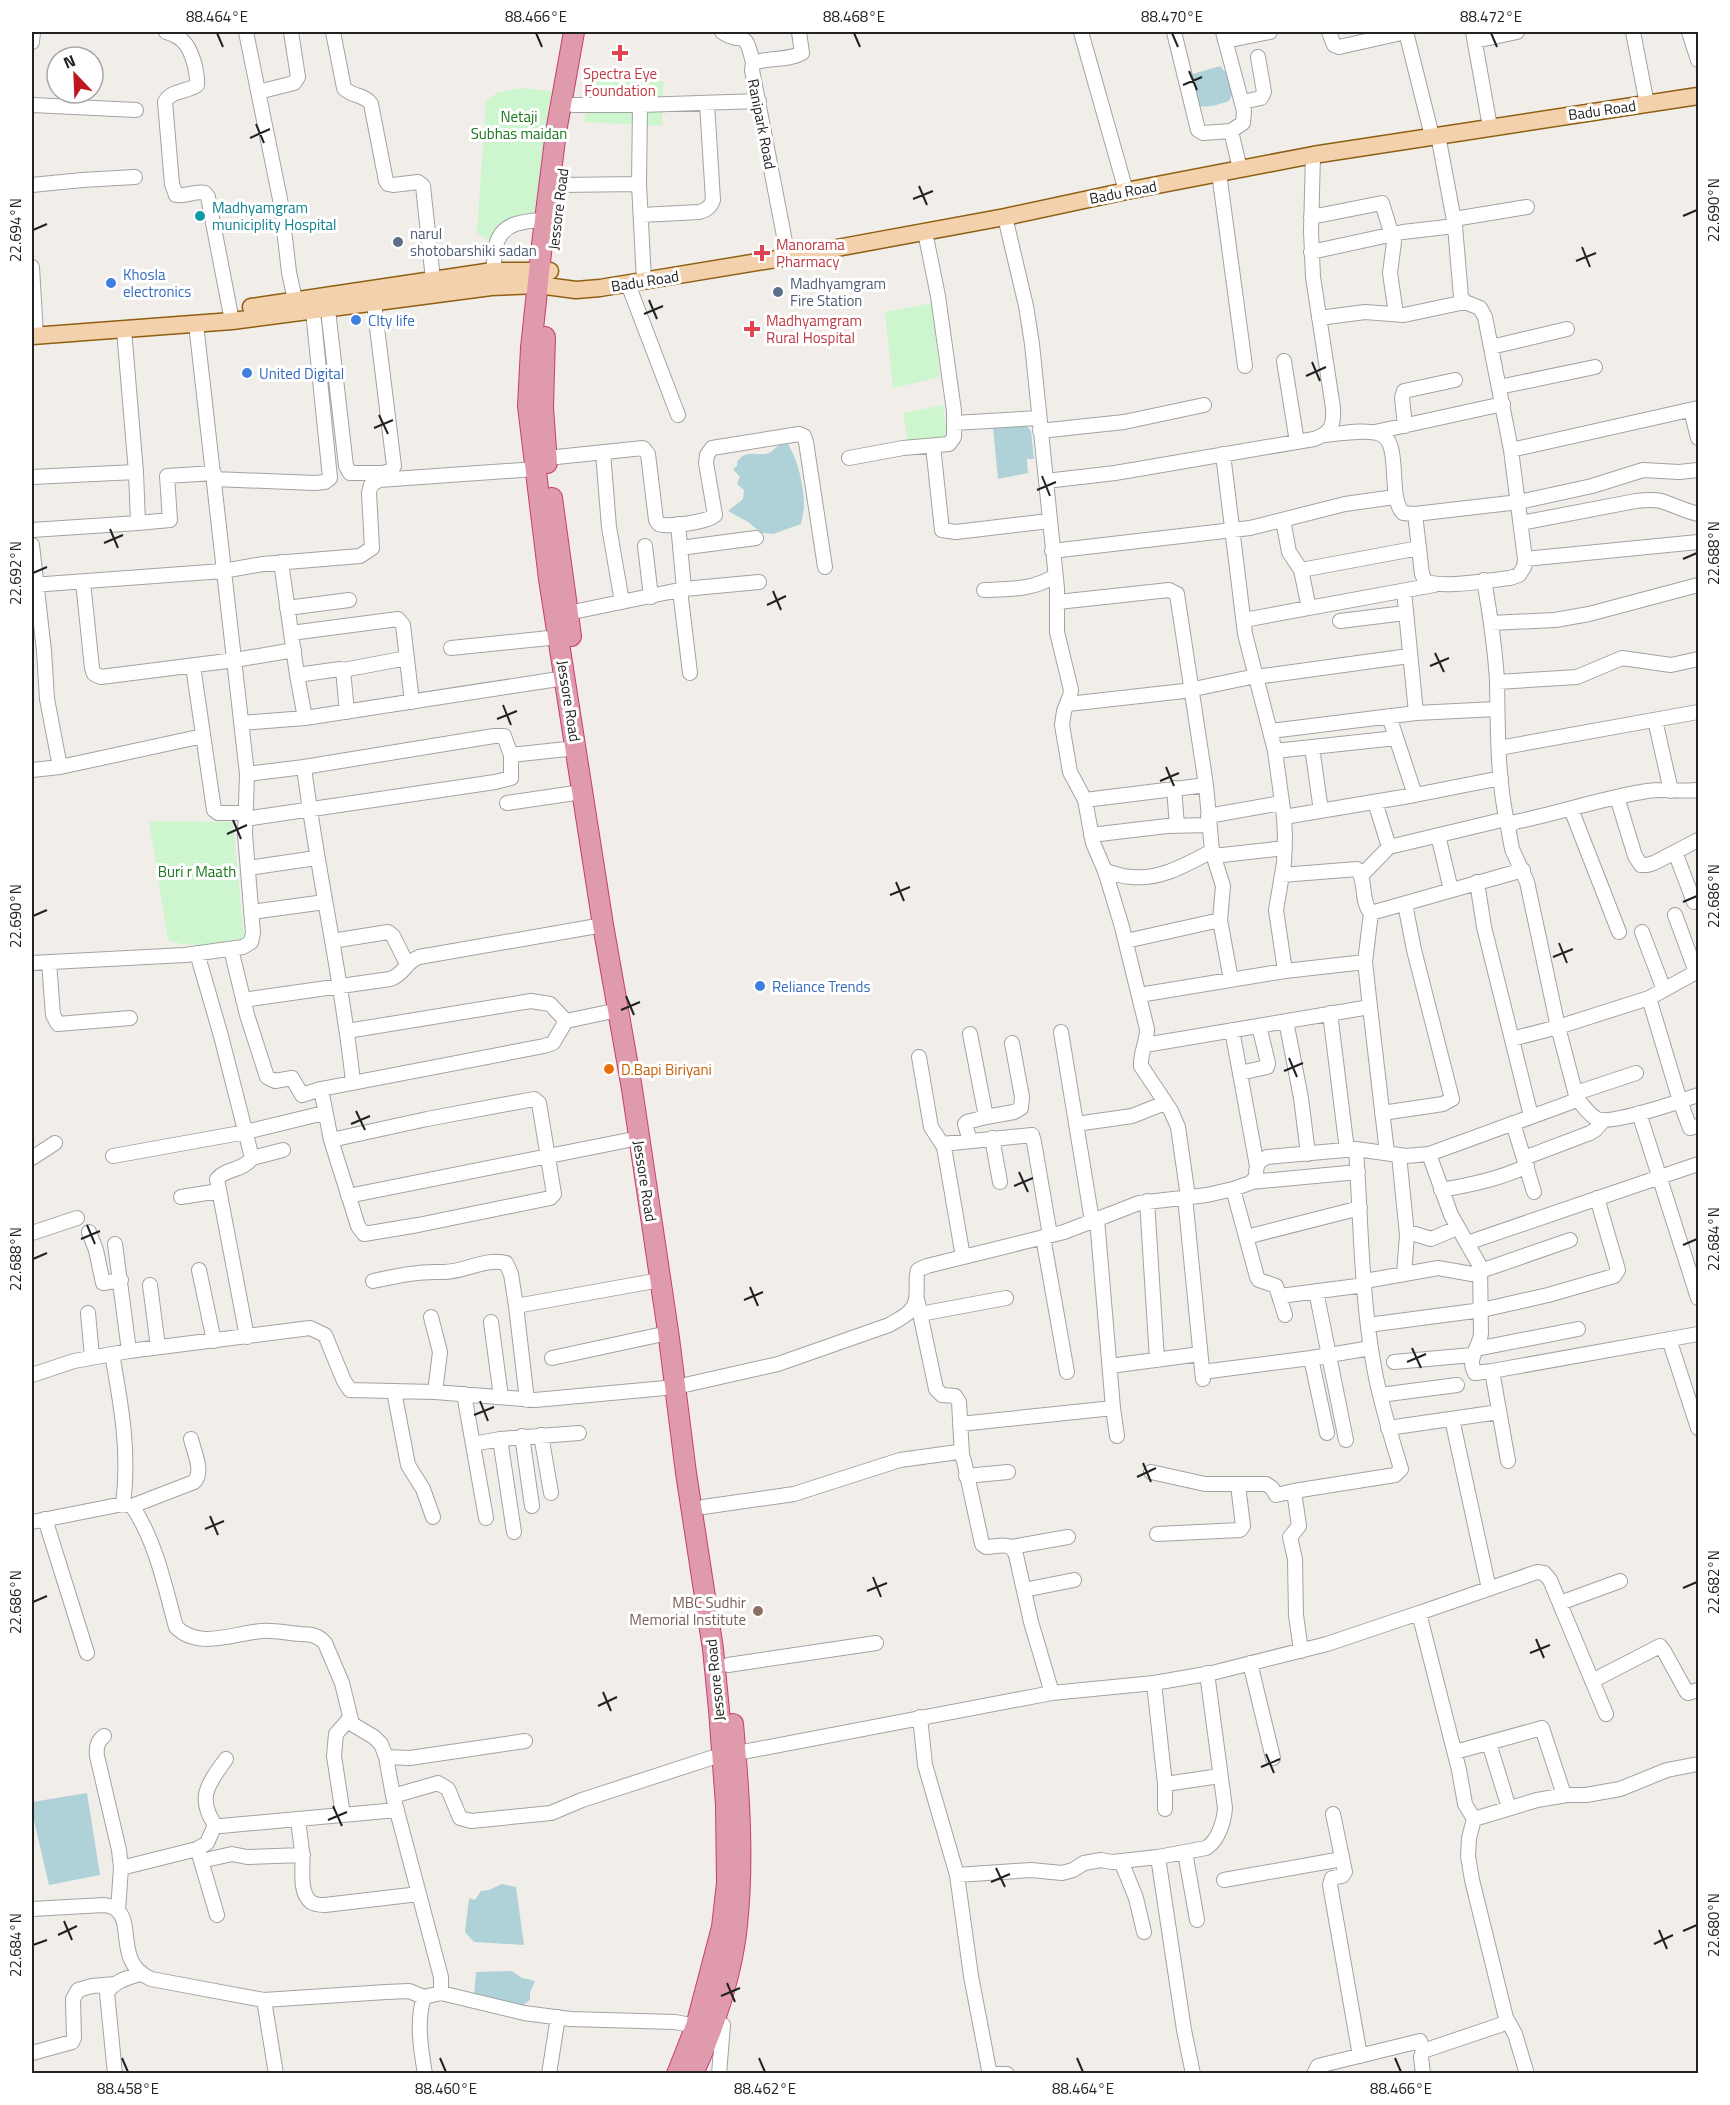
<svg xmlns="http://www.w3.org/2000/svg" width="1730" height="2105" font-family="'Titillium Web',sans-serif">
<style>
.park{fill:#cdf5ce}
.water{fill:#afd2d9}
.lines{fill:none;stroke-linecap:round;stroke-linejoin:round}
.minor-casing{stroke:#a3a3a3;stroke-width:16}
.major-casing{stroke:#8f5f11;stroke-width:19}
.highway-casing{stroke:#c93c74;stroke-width:22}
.minor{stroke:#fff;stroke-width:14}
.major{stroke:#f3d1ad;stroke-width:16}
.highway{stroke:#df9bab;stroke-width:20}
.ticks{fill:none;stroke:#222;stroke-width:2}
.health-dot{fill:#e0444e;stroke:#fff;stroke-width:2}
.culture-dot{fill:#0f9aa8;stroke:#fff;stroke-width:2}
.service-dot{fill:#5c6f8a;stroke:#fff;stroke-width:2}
.shop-dot{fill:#3f7fe0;stroke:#fff;stroke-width:2}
.food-dot{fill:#e8710a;stroke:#fff;stroke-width:2}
.education-dot{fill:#8d6e63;stroke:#fff;stroke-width:2}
.labels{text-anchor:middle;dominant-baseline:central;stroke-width:6;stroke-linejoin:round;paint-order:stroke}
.health-label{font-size:15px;fill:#be3a42;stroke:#fff;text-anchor:start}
.street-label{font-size:15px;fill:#222;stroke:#fff}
.park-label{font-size:15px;fill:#18771b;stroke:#fff}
.culture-label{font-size:15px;fill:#0d838f;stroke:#fff;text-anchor:start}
.service-label{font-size:15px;fill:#4e5e75;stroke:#fff;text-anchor:start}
.shop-label{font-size:15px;fill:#366cbe;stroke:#fff;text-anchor:start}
.food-label{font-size:15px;fill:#c56008;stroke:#fff;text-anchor:start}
.education-label{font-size:15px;fill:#785e54;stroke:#fff;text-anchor:end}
.neatline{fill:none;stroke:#222;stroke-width:2}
.ticks-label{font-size:15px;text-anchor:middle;fill:#222}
</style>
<rect width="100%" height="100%" fill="#f1eeea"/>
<path class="park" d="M592,80l71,1 -1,45 -78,-4z
M522,88l37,4 -17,125 -43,12 -11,11 -11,-7 9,-132 12,-9z
M932,303l8,74 -47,11 -8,-76z
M943,405l4,31 -6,5 -32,6 -6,-34z
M149,821l84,1 11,116c-26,5 -50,12 -76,2z"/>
<path class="water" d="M1220,66c10,10 17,22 9,35 -9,3 -20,7 -30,5l-10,-27 4,-5z
M1025,424l6,7 3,28h-7l1,14 -30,6 -5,-51z
M781,444h7c10,16 16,42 16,61 0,7 -2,13 -3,19l-28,10 -12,-1 -13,-11 -20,-11 15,-12 1,-9 -7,-6 3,-7 -7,-8 4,-3v-4c9,-14 22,-5 32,-9 5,-2 7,-7 12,-9z
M87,1793l13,82 -51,10 -17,-73v-10z
M502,1884l14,3 8,58 -50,-3 -9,-10 4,-34 6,2 6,-9 8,-1z
M512,1971l10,7 13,3 -5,12v7l-7,5 -49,-9 2,-24z"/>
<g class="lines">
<g class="minor-casing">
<path id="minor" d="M166,32c19,5 24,16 29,34 1,7 3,13 2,19 -10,7 -26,5 -32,17l7,82 4,11c10,2 20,-5 29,-2l3,4 24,124
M246,32l35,172 8,68 8,38
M333,32l11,56c8,9 20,6 27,16l15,77 2,3 5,1 25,-3 5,4 11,103
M722,32c22,15 22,-7 31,31
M1081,32l45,159
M1174,32l24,98 5,3 28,-2
M1223,32l21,79 -1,12 -12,8 9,38
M1329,32l5,13 5,2 67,-15 26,104
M1473,32l17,95
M1633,32l14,72
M1689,32l9,28
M1225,41l45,-9
M1475,41l42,-9
M32,42l1,-10
M258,92l36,-9 4,-6 -7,-45
M1242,102l19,-4 3,-6 -6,-35
M32,105l104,5
M573,105h67l119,-4
M640,105l-1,79 5,97
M1219,173l26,193
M32,185l50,-5 53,-3
M559,185l80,-1
M641,215l58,-3c7,-2 11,-4 14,-12l-6,-97
M1005,217l21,89 6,38 25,244v44l14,58 -1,6 -6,15 -2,14 8,47 15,28 8,43 12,28 17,56 25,102c0,13 -7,25 -6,37l30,45 7,16 10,70
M1311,217l71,-14 12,39 -4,31 6,41
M1454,219l73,-12
M1311,252l92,-20 52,-6
M788,257l-36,-187 1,-7c15,-6 35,-2 49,-10l-3,-21
M32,267l4,69
M492,279c2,-11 2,-22 4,-33 6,-28 37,-25 60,-27
M628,284l50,131
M328,310l18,156 4,7h31l10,-2 3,-5 -20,-163
M1319,318l46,-6 39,3 61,-13
M1491,347l76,-18
M1284,361l13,81
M1499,387l96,-20
M1691,410l7,28
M954,423l85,-5
M1405,426l-3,-28 2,-7 51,-11
M1040,431l84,-9 80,-17
M1375,432l128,-28
M1325,435c16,-1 36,-6 52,-2 27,5 9,62 26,80l12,1 104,-12 73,-16 51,-16 36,2 19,-2
M933,446l9,84 14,2 93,-11
M1511,450l187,-42
M603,453l6,74 13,75
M1223,454l22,180 30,117 9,66 1,20 -1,26 -8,47 9,61
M547,458l96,-10 5,6 8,66c3,4 2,5 8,5 10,1 44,-3 51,-10l-9,-52 1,-8 5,-7 87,-14 5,2 2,6 19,125
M849,458l54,-10 46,-4 5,-7v-26l-16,-115 -13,-64
M32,477l104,-5
M214,479l101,4 10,-1 5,-4 -17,-167
M1046,481l69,-8 199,-34c17,-6 20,-13 19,-31l-20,-131 -2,-46 2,-76
M1415,514l7,60 3,7c19,8 63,-1 85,-3l9,-3 5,-8 1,-8 -14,-109 -26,-133 -5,-9 -15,-6 -4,-5 -6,-71 -17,-91
M1283,520l6,32 12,18 8,38
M138,523l32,-3 -3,-44 47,-3
M1521,523l115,-22c8,-1 17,-2 25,0 13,4 24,10 37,13
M678,524l6,65
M32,530l106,-7 -2,-51 -12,-142
M32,545l12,106 3,48 13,68 -28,3
M645,546l6,51
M680,548l76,-10
M1052,551l198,-23 95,-24 50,-7
M1525,559l173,-17
M281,562l16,113 8,43
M1301,570l118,-22
M1484,580c6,34 11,67 13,101 1,49 0,98 11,146
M83,582l9,86 2,6 7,3 134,-17 59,-10
M32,585l191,-14 40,-7 97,-8 12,-8 -3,-55 2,-8 8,-5 156,-11
M680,590l10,83
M984,590c25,-1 49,0 71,-14
M1404,591l12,122
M1058,602l111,-12 8,4 29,191 6,66 11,35 -3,34 11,60
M287,608l62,-8
M568,613l116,-24 75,-7
M1244,620l190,-35
M1340,621l65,-8
M1491,623l64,-3 34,-6 109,-29
M291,633l107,-14 5,6 9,77
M451,648l108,-11
M193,666l21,144 4,3h27
M343,670l64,-12
M297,675l43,-6 3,1 4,42
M1256,677l153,-21
M1497,682l80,-5 45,-19 49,7 27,-6
M1068,704l116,-13 72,-15
M1389,716l26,79
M1655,720l16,71
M241,723l64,-5 260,-40
M1271,731l145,-18 80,-4
M1312,747l9,64
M1499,748l199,-36
M1275,751l121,-13
M60,767l143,-31
M304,767c13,105 38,209 49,315
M247,774l57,-7 190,-31h10l7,19 65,-7
M1174,788l3,38
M1617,797l18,59 6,9h6l7,-2 44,-23
M1085,800l121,-15
M1375,802l14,45
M507,803l75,-11
M1571,809l48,123
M1208,816l73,-13
M1284,817l131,-22 86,-17
M245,819l250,-37 16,-4v-23
M1091,835l76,-9 42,-1
M1438,835l13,55
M1675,852l19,50
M1213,856l72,-8
M248,868l68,-10
M1105,871c9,2 18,6 27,6 29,3 55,-13 80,-26
M1282,875l75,-6c10,12 3,32 14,44l152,-43
M1361,876l28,-29 117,-28
M1477,882l7,45 47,189
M251,912l74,-10
M1675,915l21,57
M1642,932l22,58
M332,941l56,-9 5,4 14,28
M1126,941l94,-21
M231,949l16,66 20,62 8,4 17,-3 10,17 19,-6
M197,953l24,83 31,122 31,-8
M49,962l4,53 5,9 72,-6
M1365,962l5,45
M32,963l153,-8 58,-8 8,-5 2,-9 -8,-99 2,-60 -51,-450
M1139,995l146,-24 80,-9 6,-49
M1649,998l31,103 10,27 8,-2
M243,1000l147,-21c15,-5 15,-17 29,-22l184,-32
M1330,1013l17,137
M1286,1021l15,77 7,56
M1232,1030l25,136
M347,1031l184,-30 19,3 16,17
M1061,1032l31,189
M1512,1039l46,-12 91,-29 49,-27
M1145,1045l225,-38 17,146
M919,1057l12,70 13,20 19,110
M1240,1073l27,-6 1,-4 -9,-37
M1576,1093l60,-20
M1577,1099c6,6 12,16 20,20 14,6 84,-18 101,-24
M1382,1113l61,-9 9,-5 -38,-149 -9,-46
M1639,1113l59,185
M986,1117l28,-5 7,-4 1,-11 -10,-54
M1513,1123l21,69
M1076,1124l56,-8 33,-13
M992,1138l8,44
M331,1140l96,-21 107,-20 5,4 15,91 -4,4 -132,27 -54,9 -6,-8 -27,-86 -10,-51 223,-43 9,-3 13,-22 52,-11
M970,1141l-5,-17 2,-2 19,-5 -16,-83
M942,1144l90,-9 2,7 16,93
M1429,1154l22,61 29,51 1,67c-1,15 -15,25 -6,40l17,-2 206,-37
M1399,1155l8,80
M113,1156l133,-24 78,-19
M32,1158l23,-15
M1524,1158l66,-25 5,-3 8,-9
M1251,1182l107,-10
M1233,1189l24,88 2,3 17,6 9,29
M1441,1190c29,-5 58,-11 86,-24
M348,1196l291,-58
M181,1197l38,-6
M1185,1197l18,182
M1147,1201l10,159
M1097,1219l16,189 4,28
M89,1232l7,18 7,33 18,-3
M32,1233l45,-15
M1043,1237l24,135
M1246,1237l114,-29
M1467,1243l231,-79
M115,1244l14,107
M199,1270l15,71
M1404,1274l3,-39 8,-1 16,5 26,-11
M373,1281c23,-5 45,-10 69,-9 21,1 44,-15 64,-9l5,11 5,32 11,94
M1365,1281l73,-13 34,6 98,-34
M150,1285l8,62
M1316,1291l30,149
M1280,1296l85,-11
M917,1299l19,90 6,6 13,1 4,6 3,53
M516,1306l144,-26
M88,1313l4,44
M920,1314l86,-16
M431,1317l9,35 -5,40
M491,1322l10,75
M1368,1325l114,-15 66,-15 66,-19 4,-6 -21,-72
M247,1337l-30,-158c9,-11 26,-8 35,-21
M1669,1339l29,89
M1476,1349l102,-20
M112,1354c9,50 18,99 11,150
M552,1358l116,-25
M1311,1358l16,75
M1394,1362l78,-7
M1110,1366l90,-12
M1492,1371l16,90
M1202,1372l109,-14 60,-10
M32,1375l42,-14 55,-10 181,-23 15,7 19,46 6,9 85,2 100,8 141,-13 102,-23 111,-39c10,-6 25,-12 27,-26 2,-10 -1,-19 2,-29l9,-4 137,-34 75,-29 68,-8 26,-6 17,-6 6,-5c0,-11 0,-16 11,-21l89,-8 50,7 23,-2 140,-51 8,-4 -19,-72 -31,-145 -15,-33 -4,-22 7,-5c44,-9 88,-24 132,-31 17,-3 34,1 51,-1
M394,1391l14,74 15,24 10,28
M464,1394l22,124
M1380,1395l77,-10
M1452,1419l37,170
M960,1424l153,-16
M1388,1428l111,-16
M541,1435l10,58
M522,1436l10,70
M500,1439l14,93
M473,1444l27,-5 79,-6
M1151,1472l54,12h61l6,4 4,7 18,-4 5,35 -9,11 5,22 1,56 5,36
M966,1476l42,-4
M1294,1491l101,-16 6,-6c-10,-33 -21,-67 -27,-102 -13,-71 -13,-146 -18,-218
M132,1506l62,-24c10,-10 0,-30 -3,-43
M703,1507l91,-13 106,-34 58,-8 4,3 2,6 18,83 4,3c13,0 24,-7 30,8l15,67 21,71 102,-10 58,-10 115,-29 92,-31 40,157 6,34 9,15 -5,19 -1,18 4,24 34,138 -2,5 -4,2 -77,26 -2,6 2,17
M45,1519l42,134
M32,1522l91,-18 9,2c24,35 33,81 44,121 23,23 58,6 86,4 12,-1 25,2 38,3 10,0 18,1 25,9l17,40 10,41 22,13 7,7 5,13 7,39 48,181v16l-17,4c-8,24 -3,53 1,77
M1157,1534l83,-4 3,-4 -5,-41
M1011,1547l57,-10
M1024,1590l50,-10
M1560,1603l60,-22
M1419,1613l118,-41 7,1 6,7 56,134
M1250,1663l23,95
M728,1665l148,-22
M1592,1681l68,-35 4,5 22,40 2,2 10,-3
M1154,1683l11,101v25
M920,1717l5,48 32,110 14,101 18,94 2,4
M104,1736c-7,5 -8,12 -7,20l22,94 2,18 -3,42
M1489,1743l20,65
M1455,1752l87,-24 22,67
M386,1757l24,1 115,-17
M226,1759c-17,24 -30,38 -11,66l6,1 77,-7c1,11 3,22 4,33 2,15 -4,40 9,50 4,3 9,3 14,3l94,-11
M1165,1784l55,-8
M393,1796l45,-13 10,6 12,29 11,3 80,-8 31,-13 129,-42 341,-65
M1333,1814l12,58 -3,4 -10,2 -2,7 30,171
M343,1815l-9,-59 2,-22 14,-16
M298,1819l99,-9
M1474,1819l63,-19 30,-5h19l34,-6 47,-19 31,-6
M1185,1852l12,68
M199,1854l18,61
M1158,1857l26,173 9,44
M201,1861l31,-7 15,3 56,-2
M1121,1861l15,37 8,34
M121,1868l76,-19 10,-6 8,-18
M957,1875l74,-5 31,3 11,-3 11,-7 17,-3 11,2 46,-5 48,-9c12,-7 18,-26 19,-40l-18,-135
M1224,1880l118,-21
M32,1909l72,-4c5,1 9,1 13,5 17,14 -2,53 34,69l113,21 122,-8 23,-1 15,6
M441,1993l83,20 46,6 105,3 47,9
M264,2000l12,74
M1506,2018l9,16 12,40
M32,2053l40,-11 2,-4 -1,-39 5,-9 14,-4 23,-2
M115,2074l-8,-81c7,-12 20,-15 33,-19
M549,2074l9,-57
M719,2074l4,-49
M997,2074h10
M1314,2074l4,-8 102,-25 3,10"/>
</g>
<g class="major-casing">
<path id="major" d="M251,307l242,-36h57
M32,336l200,-15 259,-34 47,-2 38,5 24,-2 188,-31 217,-40 121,-26 187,-36 385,-59"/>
</g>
<g class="highway-casing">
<path id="highway" d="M574,32l-18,100 -14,112 -11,104 -3,58 21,173 54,346 29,164 37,249 17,135 27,176 6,61 7,95 1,78 -5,44 -26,99 -19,48
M545,337l-2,71 4,55
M552,498l19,138
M693,2074c21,-47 39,-98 44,-149 7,-67 2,-134 -4,-201"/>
</g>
<use href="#minor" class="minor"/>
<use href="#major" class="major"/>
<use href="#highway" class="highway"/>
</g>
<path class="ticks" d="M217,33l6,14M536,33l6,14M854,33l6,14M1172,33l6,14M1491,33l6,14M1189,71l8,19M1183,85l19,-8M256,124l8,19M250,138l20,-9M919,186l8,19M913,199l20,-8M1683,216l14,-6M33,230l14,-6M1582,247l8,20M1576,261l20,-8M649,300l8,19M644,314l19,-8M1312,362l8,19M1306,376l20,-9M379,415l9,19M374,428l19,-8M1042,476l8,20M1037,490l19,-8M110,529l8,19M104,543l19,-8M1683,559l14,-6M33,573l14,-6M773,591l8,19M767,605l19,-9M1435,653l9,19M1430,666l19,-8M503,705l8,20M497,719l20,-8M1166,767l8,19M1160,781l19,-8M233,820l8,19M227,834l20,-9M896,882l8,19M890,895l20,-8M1683,902l14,-6M33,916l14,-6M1559,943l8,20M1553,957l20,-8M626,996l8,19M621,1010l19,-8M1289,1058l8,19M1284,1071l19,-8M356,1111l9,19M351,1124l19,-8M1019,1172l9,20M1014,1186l19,-8M87,1225l8,19M81,1239l19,-8M1683,1245l14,-6M33,1259l14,-6M750,1287l8,19M744,1300l19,-8M1412,1348l9,20M1407,1362l19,-8M480,1401l8,20M474,1415l20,-8M1143,1463l8,19M1137,1477l19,-9M210,1516l8,19M205,1529l19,-8M873,1577l8,20M1683,1588l14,-6M867,1591l20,-8M33,1602l14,-6M1536,1639l8,19M1530,1653l20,-8M603,1692l8,19M598,1706l19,-9M1266,1754l8,19M1261,1767l19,-8M333,1806l9,20M328,1820l19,-8M996,1868l9,19M991,1882l19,-8M64,1921l8,19M1659,1930l8,19M1683,1931l14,-6M58,1935l19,-9M1654,1944l19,-9M33,1945l14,-5M727,1983l8,19M721,1996l19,-8M122,2058l6,14M440,2058l6,14M759,2058l6,14M1077,2058l6,14M1395,2058l6,14"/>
<g class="health-dot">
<path d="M617 44h6v6h6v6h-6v6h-6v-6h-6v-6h6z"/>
<path d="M759 244h6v6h6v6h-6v6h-6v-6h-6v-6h6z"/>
<path d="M749 320h6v6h6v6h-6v6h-6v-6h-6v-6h6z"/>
</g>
<circle class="culture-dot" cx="200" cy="216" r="6"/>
<g class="service-dot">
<circle cx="398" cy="242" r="6"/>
<circle cx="778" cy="292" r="6"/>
</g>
<g class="shop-dot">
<circle cx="111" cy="283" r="6"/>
<circle cx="356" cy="320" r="6"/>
<circle cx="247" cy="373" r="6"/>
<circle cx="760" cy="986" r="6"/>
</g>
<circle class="food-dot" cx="609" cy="1069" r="6"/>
<circle class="education-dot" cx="758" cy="1611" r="6"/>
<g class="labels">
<g class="health-label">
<text x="620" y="73" text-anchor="middle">Spectra Eye<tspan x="620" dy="17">Foundation</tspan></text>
<text x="776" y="244">Manorama<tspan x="776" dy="17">Pharmacy</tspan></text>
<text x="766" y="320">Madhyamgram<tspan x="766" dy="17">Rural Hospital</tspan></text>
</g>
<g class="street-label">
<text transform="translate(1602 110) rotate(-8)">Badu Road</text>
<text transform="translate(762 124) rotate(79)">Ranipark Road</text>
<text transform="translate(1123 192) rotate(-11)">Badu Road</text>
<text transform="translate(558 209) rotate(-83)">Jessore Road</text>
<text transform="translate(645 281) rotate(-9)">Badu Road</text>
<text transform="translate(569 701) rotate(81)">Jessore Road</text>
<text transform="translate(645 1181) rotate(81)">Jessore Road</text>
<text transform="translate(715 1680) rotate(-96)">Jessore Road</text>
</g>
<g class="park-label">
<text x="519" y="116">Netaji<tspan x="519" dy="17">Subhas maidan</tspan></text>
<text x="197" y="871">Buri r Maath</text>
</g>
<g class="culture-label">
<text x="212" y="207">Madhyamgram<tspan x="212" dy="17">municiplity Hospital</tspan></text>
</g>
<g class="service-label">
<text x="410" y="233">narul<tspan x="410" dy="17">shotobarshiki sadan</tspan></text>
<text x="790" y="283">Madhyamgram<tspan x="790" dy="17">Fire Station</tspan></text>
</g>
<g class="shop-label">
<text x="123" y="274">Khosla<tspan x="123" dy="17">electronics</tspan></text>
<text x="368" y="320">CIty life</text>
<text x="259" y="373">United Digital</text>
<text x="772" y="986">Reliance Trends</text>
</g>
<g class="food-label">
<text x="621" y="1069">D.Bapi Biriyani</text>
</g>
<g class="education-label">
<text x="746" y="1602">MBC Sudhir<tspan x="746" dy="17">Memorial Institute</tspan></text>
</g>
</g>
<rect width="1730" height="2105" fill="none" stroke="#ffffff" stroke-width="66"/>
<g transform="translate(75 75) rotate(337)"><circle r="28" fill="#ffffff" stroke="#a7a7a7" stroke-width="1.5"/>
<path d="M0-4.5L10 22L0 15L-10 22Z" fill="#be161f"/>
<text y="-9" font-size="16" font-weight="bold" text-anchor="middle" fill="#222222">N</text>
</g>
<rect x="33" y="33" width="1664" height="2039" class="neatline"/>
<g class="ticks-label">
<text x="217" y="22">88.464°E</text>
<text x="536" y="22">88.466°E</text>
<text x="854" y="22">88.468°E</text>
<text x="1172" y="22">88.470°E</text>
<text x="1491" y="22">88.472°E</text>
<text transform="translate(1714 210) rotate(-90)" y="5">22.690°N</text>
<text transform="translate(16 230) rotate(-90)" y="5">22.694°N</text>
<text transform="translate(1714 553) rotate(-90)" y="5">22.688°N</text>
<text transform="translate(16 573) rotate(-90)" y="5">22.692°N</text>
<text transform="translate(1714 896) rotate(-90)" y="5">22.686°N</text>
<text transform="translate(16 916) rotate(-90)" y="5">22.690°N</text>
<text transform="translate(1714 1239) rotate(-90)" y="5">22.684°N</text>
<text transform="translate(16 1259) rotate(-90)" y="5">22.688°N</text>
<text transform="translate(1714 1582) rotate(-90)" y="5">22.682°N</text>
<text transform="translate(16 1602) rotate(-90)" y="5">22.686°N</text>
<text transform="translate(1714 1925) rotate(-90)" y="5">22.680°N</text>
<text transform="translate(16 1945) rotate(-90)" y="5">22.684°N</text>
<text x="128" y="2094">88.458°E</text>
<text x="446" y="2094">88.460°E</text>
<text x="765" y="2094">88.462°E</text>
<text x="1083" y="2094">88.464°E</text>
<text x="1401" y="2094">88.466°E</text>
</g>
</svg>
